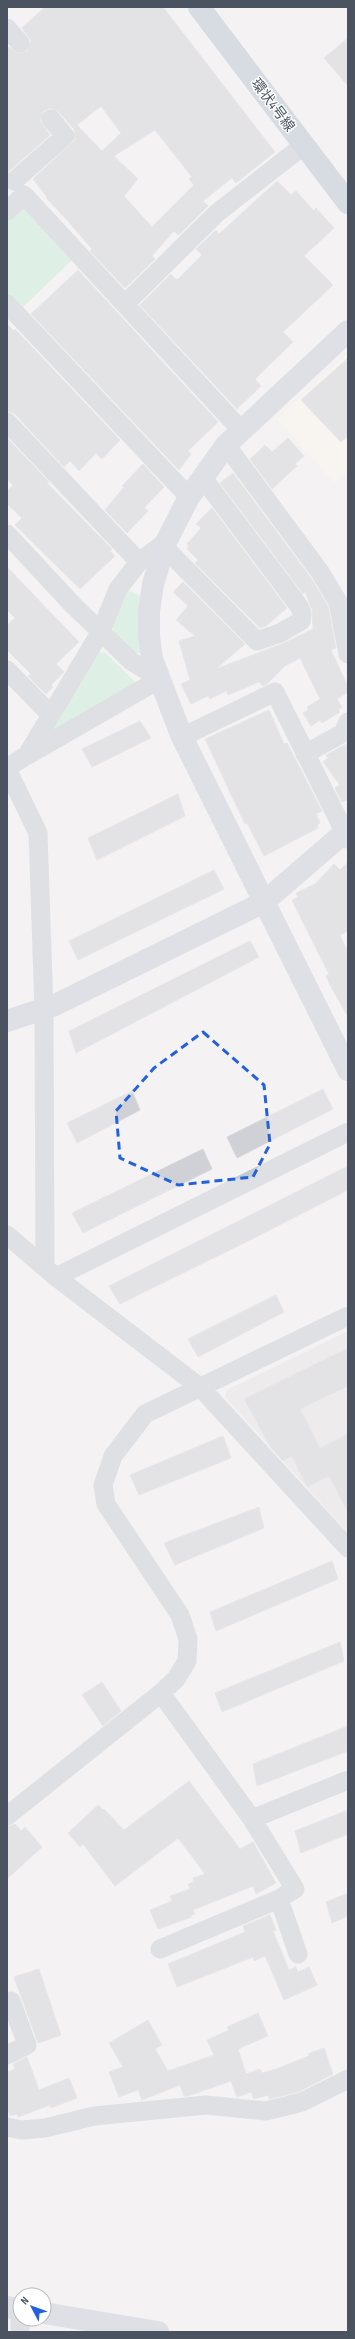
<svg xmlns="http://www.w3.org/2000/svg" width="355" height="2339" font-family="'Sofia Sans Condensed','Noto Sans JP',sans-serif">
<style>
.commercial{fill:#fcf9ee}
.education{fill:#e5e3e4}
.green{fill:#c4eed8}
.building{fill:#cfd1d6;stroke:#d6d7dd;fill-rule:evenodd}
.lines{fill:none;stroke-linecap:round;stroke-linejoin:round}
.street{stroke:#c3cbd2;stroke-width:19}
.secondary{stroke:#c4cbd7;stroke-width:22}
.primary{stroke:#b3becf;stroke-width:22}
.marked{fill:none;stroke:#2261dd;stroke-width:3;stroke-dasharray:8 5;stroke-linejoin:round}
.labels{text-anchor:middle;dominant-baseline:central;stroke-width:3;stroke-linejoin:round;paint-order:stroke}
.street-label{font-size:14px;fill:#4a535f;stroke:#fff}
</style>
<rect width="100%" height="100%" fill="#f4f2f2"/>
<path class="commercial" d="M348,354v118l-14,11 -57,-64z"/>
<path class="education" d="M348,1331v202l-123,-136 2,-7z"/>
<path class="green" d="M20,207l11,1 43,50 -55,53 -12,-12v-80z
M131,591l9,5v57h-5l-22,-22 -1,-16 11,-21z
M99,652l7,1 30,30 -92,54z"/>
<path class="building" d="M45,7h118l112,145 -39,31 -4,-5 -29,23 5,5 -27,27 -3,2 -4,-4 -22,25 3,3 -30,29 -35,-37 2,-2 -25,-29 -21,-22 1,-1 -14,-18 42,-39 -1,-11 -15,-17 -9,-4 -6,3 -4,10 10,14 -43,38v-124l2,-2 8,6 10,-2 4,-10 -9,-13zM101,106l20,27 -19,18 -25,-26zM155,130l37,47 -3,2 5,6 -42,42 -28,-31 14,-17 -24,-23z
M348,38v48l-24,-28z
M277,181l14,14 5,-4 18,20 2,-3 18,20 -30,28 29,29 -50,47 10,10 -38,37 6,7 -24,23 -97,-104 31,-31 6,6 25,-25 -6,-6 20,-19 3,4z
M78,270l140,152 -30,29 3,3 -12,16 -148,-156z
M7,324l7,7 1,-2 105,111 -18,19 -6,-6 -17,18 -9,-10 -6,6 -49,-53 -8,-3z
M348,358v78l-7,6 -40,-42z
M7,438l42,44 -2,1 65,66 -2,2 5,5 -35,33 -65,-64 7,-7 -15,-14v-13l6,-6 -6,-6z
M288,438l16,18 -9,8 2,2 -25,23 -22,-30 15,-14 7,7z
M143,464l21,23 -20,21 4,3 -21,22 -22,-23 19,-23 -2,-1z
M233,473l78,105 17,28 8,42 -5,2 17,37v5l-11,7 5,8 -4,3 2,2 -18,11 -2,-3 -9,6 -8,-13 5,-3 -1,-3 13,-8 -20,-41 -15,8 -17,17 -5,3 -4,-4 -31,13 -2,-4 -16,8 -2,-3 -17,8 -10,-20 9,-4 -11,-39 16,-5 -19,-16 12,-14 -15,-14 10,-10 62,62 -29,25 68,-26 29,-14 -1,-20 -7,-17 -2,2 -83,-111z
M212,508l75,100 -21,18 -6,2 -65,-65 3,-3 -11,-11 2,-2 -2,-3 14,-16 -5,-4z
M7,567l72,75 -23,22 8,8 -13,13 2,2 -7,7 -18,-18 3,-2 -24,-24v-25l8,-7 -8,-8z
M269,710l15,34 3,-1 35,68 -6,3 4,9 -3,2 1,3 -54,28 -17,-33 -2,1 -40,-85z
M140,721l11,17 -59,29 -10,-18z
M348,743v57l-6,2 -7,-14 5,-3 -17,-23 5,-4 -2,-3z
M178,794l7,22 -88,44 -9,-22z
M348,862v69l-8,4 8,17v65l-18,-32 -4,-9 3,-2 -37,-74 6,-3 -2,-4 19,-9 19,-20 6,6z
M214,870l10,19 -146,71 -9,-19z
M250,941l9,16 -183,96 -7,-22z
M323,1089l10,20 -96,49 -10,-21z
M132,1091l8,19 -63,33 -10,-20z
M203,1149l9,20 -129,64 -11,-20z
M348,1166v24l-98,50 -130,64 -11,-18z
M276,1295l8,17 -86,45 -10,-18z
M348,1348v38l-48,23 20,39 28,-14v78l-19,-36 -22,11 -15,-31 -9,5 -12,-13 -27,-49z
M223,1436l8,22 -92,37 -9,-20z
M259,1507l5,21 -89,37 -11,-22z
M332,1561l6,18 -122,52 -6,-19z
M340,1642l4,19 -122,51 -7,-19z
M102,1682l19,29 -18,15 -21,-31z
M348,1726v25l-91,35 -4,-22z
M189,1781l51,68 13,-7 23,41 -20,11 -3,-8 -60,24 2,4 -4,1 1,2 -34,12 -8,-19 22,-9 -2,-5 20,-7 -2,-5 6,-2 -1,-4 12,-4 -27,-36 -63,48 -32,-42 -3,3 -12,-14 30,-28 5,5 1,-1 20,21z
M348,1810v24l-47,19 -6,-22z
M15,1824l6,7 4,-4 17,20 -35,32v-52z
M348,1893v23l-16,7 -6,-21z
M270,1915l6,15 -3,1 16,39 7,-3 2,5 11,-5 8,18 -33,15 -19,-44 -11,5 -1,-4 -76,30 -9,-23 77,-32 -2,-6z
M39,1969l22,66 -23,8 -24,-66z
M258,2013l10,23 -30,13 8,25 14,-5 2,4 14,-4 33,-13 -1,-2 16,-6 9,26 -35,18 -29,7 -1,-4 -14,4 -3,-7 -14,5 -6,-16 -43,15h-4l-4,-11 -38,15 -4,-10 -19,7 -10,-25 14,-5 -14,-24 39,-23 14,25 -7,4 13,22 46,-16 -7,-15 22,-10 -2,-3z
M27,2057l12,33 30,-12 8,20 -26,10 -1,-3 -32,12 -1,-3 -7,2 -3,-8v-36l8,-3 -2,-5z"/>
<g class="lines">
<path class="street" d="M7,28l13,15
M14,181l51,-45 -14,-17
M7,211l17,-16 217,235
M7,304l182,193
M125,304l92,-91 87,-68
M7,422l132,140
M226,445l94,127 18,30 10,52
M7,534l66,71 58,56 29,18
M164,547l93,94 23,-8 21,-12c3,-10 -2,-15 -8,-23l-90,-120
M7,670l43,44
M182,737l93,-45 73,147
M305,754l38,-21 5,-11
M28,755l132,-76
M7,768l20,-13 74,-124 17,-42 21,-27 27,-20
M7,769l31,64 6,177 1,257
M7,1235l49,42 145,111 147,160
M56,1277l292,-145
M161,1693l91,126 96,-39
M7,1816l154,-123 15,-14 11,-18 1,-22 -8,-24 -74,-111 -3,-19 10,-29 32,-42 203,-98
M279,1899l19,55
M160,1949l119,-50 16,-10 -43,-70
M7,2002l4,-1 16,44 -20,10
M7,2127l15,3 23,-2 49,-12 112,-11 60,6 36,-9 46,-23
M20,2319v13"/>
<path class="secondary" d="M348,331l-122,114 -37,52 -23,45 -13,42 -4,27v25l3,23 30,78 166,333
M7,1021l48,-16 209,-103 81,-70
M7,2307l13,2
M44,2313l114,19"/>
<path class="primary" d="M199,7l149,196"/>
</g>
<path d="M0 0H355V2339H0ZM203,1032l61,53 6,59 -17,33 -75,8 -58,-27 -4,-47 38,-43z" fill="#f4f2f2" fill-opacity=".55" fill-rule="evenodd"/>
<path class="marked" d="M203,1032l61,53 6,59 -17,33 -75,8 -58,-27 -4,-47 38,-43z"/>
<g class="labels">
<g class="street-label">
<text transform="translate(273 105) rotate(53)">環状4号線</text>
</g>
</g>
<rect width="355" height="2339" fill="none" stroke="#4a535f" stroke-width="16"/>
<g transform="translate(32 2307) rotate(311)"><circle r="19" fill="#ffffff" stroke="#b7babf"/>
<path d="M0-3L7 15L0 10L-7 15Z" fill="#2261dd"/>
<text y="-6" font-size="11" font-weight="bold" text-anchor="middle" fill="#4a535f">N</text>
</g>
</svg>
